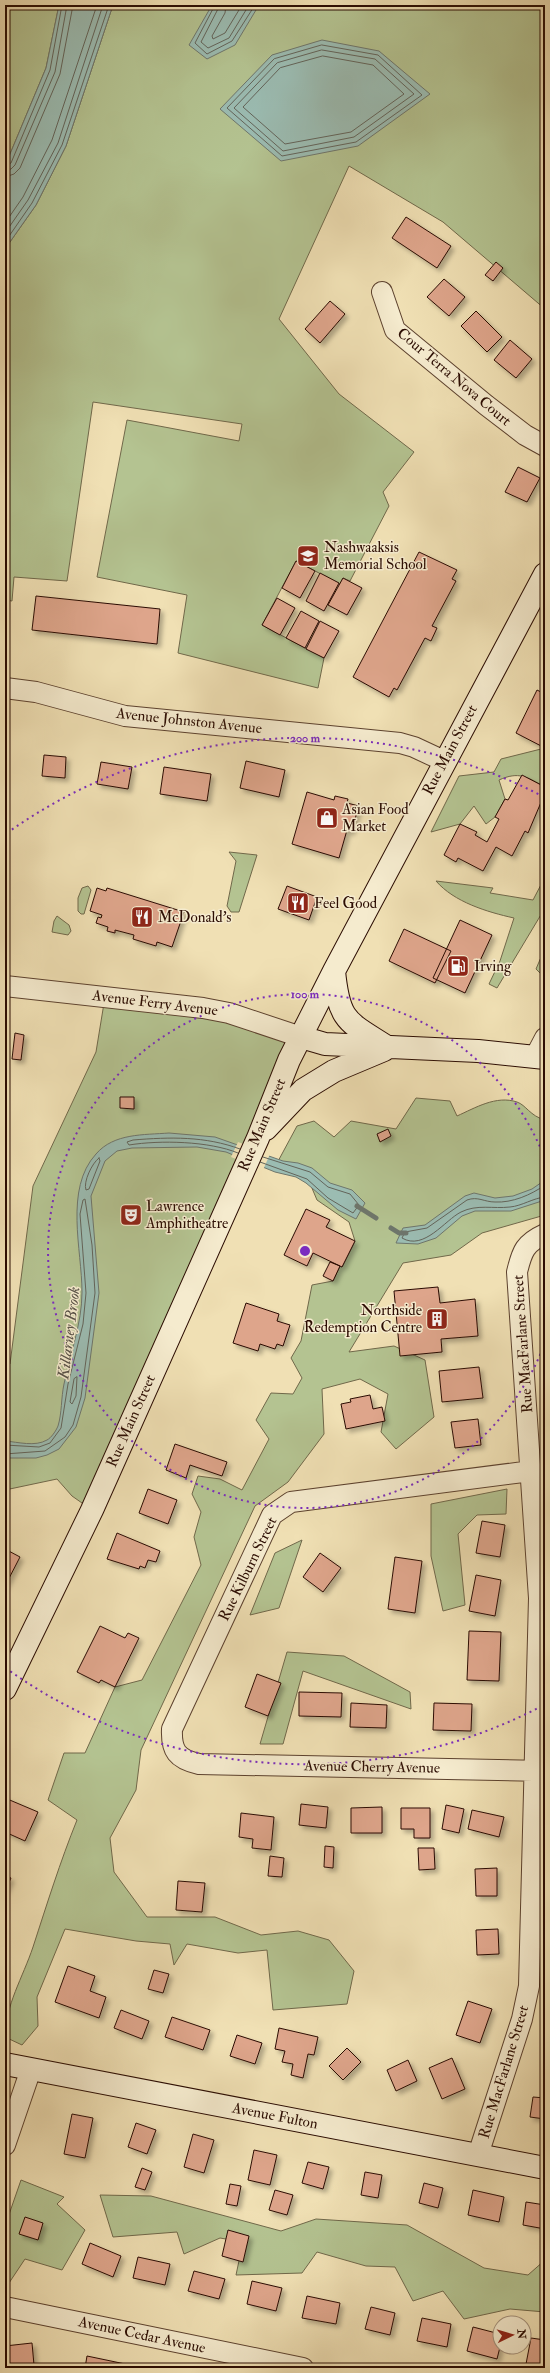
<svg xmlns="http://www.w3.org/2000/svg" width="550" height="2373" font-family="'IM FELL Double Pica',serif">
<style>
.green{fill:#b4c391;stroke:#70684a}
.water{fill:#9bbcb2;stroke:#6e766c}
.pier{fill:#f0e0b4}
.lines{fill:none;stroke-linecap:round;stroke-linejoin:round}
.shore{stroke:#63645a;stroke-width:1}
.stream{stroke:#6e766c;stroke-width:5}
.building{fill:#dea58b;stroke:#2b0c02;filter:url(#shadow)}
.street-casing{stroke:#5c412e;stroke-width:22}
.secondary-casing{stroke:#2b0c02;stroke-width:24}
.street{stroke:#f5ebce;stroke-width:20}
.secondary{stroke:#f5ebce;stroke-width:22}
.ring{fill:none;stroke:#7b2cbf;stroke-width:2;stroke-dasharray:2 4}
.labels{text-anchor:middle;dominant-baseline:central;stroke-width:3;stroke-linejoin:round;paint-order:stroke}
.street-label{font-size:15px;fill:#2b0c02;stroke:#f5ebce}
.poi-label{font-size:15px;fill:#2b0c02;stroke:#f5ebce;text-anchor:start}
.water-label{font-size:16px;font-style:italic;fill:#585248;stroke:#f5ebce}
.centre{fill:#7b2cbf;stroke:#f5ebce;stroke-width:2}
.ring-label{font-size:12px;text-anchor:middle;font-weight:bold;fill:#7b2cbf;stroke:#f5ebce;stroke-width:3;stroke-linejoin:round;paint-order:stroke}
</style>
<defs>
<filter id="shadow"><feDropShadow dx="3.5" dy="3.5" stdDeviation="2" flood-color="#0004"/></filter>
</defs>
<rect width="100%" height="100%" fill="#f0e0b4"/>
<filter id="stains"><feTurbulence type="fractalNoise" baseFrequency=".005" numOctaves="4"/><feColorMatrix values="0 0 0 0 .2 0 0 0 0 .09 0 0 0 0 .02 0 0 0 .5 -.17"/></filter>
<radialGradient id="worn" r=".72"><stop offset=".6" stop-color="#630" stop-opacity="0"/><stop offset="1" stop-color="#630" stop-opacity=".3"/></radialGradient>
<path class="green" d="M5,5h54l-13,63 -41,98z
M113,5h432v304l-102,-87 -94,-56 -70,153 60,75 75,58 -31,40 6,14 -39,75 -7,-3 -3,6 -44,-23 -34,64 62,33 -6,30 -140,-35 9,-58 -90,-18 30,-157 112,21 3,-17 -149,-22 -26,179 -53,-4 -2,24 -7,-1v-351l31,-44 30,-59z
M545,748v39c-18,-10 -26,-16 -46,-7l6,19 -10,18 -9,7 -12,-18 -14,18 -29,8 28,-56 35,-4 7,-13z
M229,852l28,3 -18,57h-8l-4,-6 9,-45z
M545,877v31l-48,80 -8,-4 11,-23 14,-43c-27,-6 -60,-16 -78,-37l57,7 -3,5 43,7z
M88,886l3,4 -7,24h-3l-3,-3v-13l4,-10z
M57,916l12,9 2,6 -3,4 -16,-3 2,-11z
M545,948v30l-9,-9z
M105,997l196,40 -209,473 -20,-14 -15,-17 -52,11v-123l5,-3 23,-178 63,-134z
M416,1098l34,3 7,15c18,-8 39,-21 60,-14 9,3 13,14 28,18v95l-63,18 -31,22 -48,8 -54,89 45,-6 31,14 9,57 -38,32 -15,-17 7,-38 -28,-15 -38,10 2,45 -36,48 -33,24 -114,244 -5,40 -26,48 4,34 33,45h68l46,18 37,-4 31,9 25,31 -7,33 -74,6 -6,-60 -29,3 -51,-9 -13,21 -4,-21 -34,-3 -71,-12 -28,68 1,29 -16,19 -17,-8c0,-31 18,-60 28,-90 14,-43 27,-85 44,-127l-29,-20 16,-47h21l30,-66 27,-7 59,-115 -7,-28 7,-25 -9,-18 6,-18 22,3 22,11 27,-51 -13,-19 15,-27 22,1 9,-16 -11,-20 10,-17 11,-56 21,-4 7,-15 2,1 13,-26 -6,-19 -32,-22 -11,-26 -30,-9 21,-39 17,-5 20,16 17,-16 45,8z
M507,1489l-1,25 -29,1 -19,19 7,71 -22,6 -12,-55v-52z
M302,1540l-23,68 -29,7 25,-62z
M287,1652l57,4 66,36 1,17 -108,-38 -20,73h-23z
M21,2180l43,17 -7,7 28,26 -23,40 -37,-11 -20,30v-63z
M100,2195l51,1 130,35 35,-12 91,6 77,43 44,7 17,-15v52l-35,-3 -46,10 -21,-28 -30,10 -18,-34 -29,-1 -49,-14 -15,21 -66,2 7,-33 -23,-4 -36,16 -7,-22 -64,5z"/>
<path class="water" d="M59,5h54l-47,141 -30,59 -31,44v-83l41,-98z
M212,5h47l-24,40 -28,14 -18,-14z
M322,40l57,11 51,43 -72,52 -77,15 -61,-52 52,-54z
M169,1133l46,4 68,24 15,2 14,5 18,15 22,7 13,13 -9,16 -18,-9 -32,-27 -10,-6 -21,-5 -49,-20 -29,-5 -65,1 -15,3 -12,10 -14,35 8,97 -14,105 -9,29 -17,22 -12,6 -11,3h-31v-17c13,1 30,6 42,-1 4,-2 9,-9 11,-14 4,-13 3,-28 6,-42 6,-31 18,-60 18,-92 0,-42 -18,-103 14,-138 18,-21 48,-19 73,-21z
M545,1180v20l-34,11h-36l-13,5 -26,22 -18,6 -22,-1 7,-15 22,-3 40,-29 9,-3 21,5 18,-2 19,-7z"/>
<path class="pier" d="M238,1142l32,12 -7,16 -32,-13z"/>
<g class="lines">
<path class="shore" d="M215,5l-20,38 12,11 25,-13 23,-36
M220,5l-19,37 7,6 21,-10 20,-33
M226,5l-1,8 -13,23 1,3 12,-6 17,-28
M322,45l56,10 44,40 -66,47 -74,14 -55,-48 47,-49z
M322,50l53,9 39,35 -60,43 -71,14 -49,-43 43,-45z
M323,56l50,9 31,29 -53,38 -66,12 -42,-37 37,-39z
M5,166l6,-3 39,-93 12,-65
M5,171l6,-2 4,-4 40,-93 12,-67
M5,177l9,-3 6,-6 40,-94 13,-69
M5,223l18,-26 29,-57 45,-135
M5,233l23,-33 30,-57 45,-138
M5,242l27,-39 30,-58 47,-140
M238,1153c-29,-12 -78,-13 -109,-8l-2,-3 6,-2c37,-3 72,-4 107,9
M99,1158l1,3 -11,28 -3,1c-3,-8 6,-27 13,-32z
M260,1162l47,17 21,19 25,15 6,-8 -9,-11 -22,-7 -18,-15 -47,-15
M545,1185c-14,10 -33,18 -50,17 -11,0 -17,-6 -28,-2l-40,28 -22,4 -3,6c22,13 43,-18 59,-26 16,-8 32,-3 49,-5 12,-1 23,-9 35,-10
M77,1377l-1,19 -4,8 -2,-2 4,-23z
M5,1445l34,2 11,-4 11,-15 7,-44 15,-60 3,-31 -6,-79 3,-14 2,-1 7,46 3,48 -14,104 -8,28 -8,12 -20,14 -40,3"/>
<path class="stream" d="M357,1206l19,12
M391,1228l8,5h7"/>
</g>
<path class="building" d="M406,217l45,29 -14,22 -45,-30z
M496,262l7,6 -10,13 -8,-6z
M444,279l21,18 -16,19 -22,-19z
M330,301l15,13 -25,29 -15,-14z
M476,311l26,26 -15,15 -26,-26z
M510,340l22,19 -16,19 -22,-18z
M518,467l22,11 -13,24 -22,-10z
M419,552l38,18 -5,9 4,2 -24,45 5,2 -6,13 -6,-3 -28,52 -3,-2 -5,9 -36,-20z
M296,561l19,10 -15,27 -18,-10z
M320,573l19,10 -15,28 -18,-10z
M343,578l19,10 -15,27 -19,-10z
M36,596l124,13 -3,35 -125,-14z
M277,598l18,10 -15,27 -18,-10z
M301,611l18,10 -14,27 -19,-10z
M320,621l19,10 -15,27 -18,-9z
M537,690l8,4v54l-29,-15z
M44,755l22,2 -1,21 -23,-2z
M246,761l39,9 -6,27 -39,-9z
M101,762l31,5 -4,22 -31,-5z
M164,767l47,7 -4,27 -47,-7z
M522,775l23,12v6l-17,40 -3,-2 -13,25 -16,-9 -13,24 -25,-13 -2,4 -12,-7 16,-31 17,8 -2,3 12,7 12,-23 -4,-2 10,-18 3,1z
M307,792l27,8 1,-4 13,3 -1,4 12,3 -8,26 -4,-2 -8,28 -47,-14z
M287,886l30,11 -8,23 -31,-11z
M97,888l9,3 1,-3 77,24 -12,35 -15,-5 -1,4 -23,-7 1,-4 -19,-5v3l-8,-2 1,-4 -12,-4 2,-6 3,1 1,-3 -12,-4z
M460,920l32,15 -27,58 -32,-15z
M404,929l47,22 -16,32 -46,-22z
M15,1033l9,2 -3,25 -9,-1z
M120,1097h14v12l-14,-1z
M388,1129l3,7 -11,6 -3,-8z
M306,1209l24,11 -4,7 29,14 -13,26 -29,-14 -6,13 -23,-11z
M330,1262l10,4 -7,15 -10,-5z
M438,1287l2,16 35,-4 3,37 -37,3 1,13 -42,4 -6,-65z
M246,1303l33,11 -2,7 13,4 -7,21 -6,-2 -2,5 -15,-5 -2,7 -25,-8z
M479,1367l4,31 -41,4 -3,-31z
M370,1395l3,14 9,-2 3,14 -39,8 -5,-25 10,-2 -1,-3z
M478,1419l3,26 -26,3 -4,-26z
M175,1444l52,18 -5,14 -32,-11 -4,13 -20,-8z
M148,1489l29,11 -9,24 -29,-11z
M482,1521l23,4 -5,32 -24,-4z
M117,1533l43,18 -4,11 -8,-2 -3,8 -5,-2 -1,3 -32,-10z
M5,1549l15,8 -15,29z
M320,1553l21,15 -18,24 -20,-15z
M395,1557l27,4 -7,52 -27,-4z
M476,1575l25,5 -6,36 -26,-5z
M100,1626l25,12 3,-5 11,5 -24,49 -14,-7 -2,3 -22,-11z
M469,1631l32,1 -2,49 -32,-1z
M257,1674l24,9 -13,33 -23,-9z
M299,1692l43,1 -1,24 -42,-1z
M351,1703l36,2 -1,23 -36,-1z
M434,1703l38,1 -1,27 -38,-1z
M5,1798l33,14 -13,29 -20,-9z
M301,1804l27,3 -2,21 -27,-3z
M446,1805l18,4 -5,24 -17,-4z
M382,1807v26h-31v-25z
M401,1808h29v30h-16v-9h-13z
M472,1810l32,7 -5,20 -31,-8z
M241,1813l33,4 -3,33 -19,-2 1,-9 -14,-2z
M325,1846l9,1 -1,21 -9,-1z
M418,1848h16l1,21 -16,1z
M270,1856l14,2 -2,19 -14,-1z
M497,1868v28h-21l-1,-27z
M5,1876l6,2 -6,13z
M178,1881l27,2 -3,29 -26,-2z
M498,1929l1,25 -22,1 -1,-25z
M68,1966l27,10 -5,15 16,6 -7,21 -44,-16z
M154,1970l15,4 -6,19 -15,-4z
M468,2001l24,8 -12,34 -24,-8z
M121,2010l28,11 -7,18 -28,-11z
M172,2017l38,13 -7,20 -38,-13z
M279,2028l39,9 -4,18 -6,-1 -5,24 -12,-3 2,-11 -11,-2 3,-11 -10,-2z
M237,2035l25,8 -7,21 -25,-8z
M347,2048l14,14 -18,18 -14,-14z
M452,2058l13,31 -23,10 -13,-31z
M408,2060l9,21 -21,10 -9,-21z
M533,2097l12,1v21l-15,-2z
M72,2114l21,4 -8,40 -21,-4z
M136,2123l20,7 -9,24 -19,-7z
M193,2134l21,6 -10,33 -20,-6z
M254,2150l23,5 -7,30 -22,-5z
M308,2162l21,5 -6,22 -21,-6z
M142,2168l10,4 -7,18 -10,-3z
M365,2172l17,3 -4,23 -17,-3z
M424,2183l19,5 -5,20 -19,-5z
M230,2184l11,2 -4,20 -11,-2z
M275,2190l18,5 -6,20 -18,-5z
M473,2190l31,7 -5,25 -31,-7z
M526,2202l19,3v24l-22,-4z
M25,2217l18,6 -5,17 -19,-6z
M228,2230l21,6 -6,26 -21,-6z
M90,2243l31,13 -8,21 -31,-13z
M138,2257l32,7 -5,21 -32,-7z
M194,2271l31,8 -6,20 -31,-8z
M252,2281l30,7 -6,23 -29,-7z
M307,2296l33,7 -4,21 -34,-6z
M371,2307l24,6 -5,22 -25,-6z
M422,2318l29,6 -4,23 -30,-6z
M473,2327l27,7v13l-3,12 -30,-8z
M531,2338l14,2v27l-19,-3z
M32,2343l2,22 -29,3v-22z
M87,2356l43,9 -1,3h-44z"/>
<g class="lines">
<g class="street-casing">
<path id="street" d="M382,292l13,38 91,75 39,30 20,11
M5,688l31,4 89,24 275,27 14,4 30,14
M5,986l198,22 26,5 72,24
M535,1057l10,-19
M531,1471l-240,31 -19,13 -100,214c-1,22 5,30 27,35l346,7
M5,2145l26,-76
M478,2155l44,-136 7,-33 10,-388 -22,-326c5,-21 8,-29 28,-38
M5,2307l298,61"/>
</g>
<g class="secondary-casing">
<path id="secondary" d="M334,971c5,51 13,50 53,76
M301,1037l24,7 153,7 67,7
M266,1129l37,-39 31,-19 50,-21
M5,1689l87,-179 166,-372 31,-78 45,-89 211,-397
M5,2064l540,104"/>
</g>
<use href="#street" class="street"/>
<use href="#secondary" class="secondary"/>
</g>
<g class="ring">
<path d="M545 1343A257 257 0 1 1 545 1159"/>
<path d="M542 1706A513 513 0 0 1 7 1669M7 833A513 513 0 0 1 542 796"/>
</g>
<defs>
<g id="school-square" transform="scale(1.15)"><rect x="-9" y="-9" width="18" height="18" rx="4" fill="#8f2418" stroke="#f5ebce"/><path d="M0-5L7-2L0 1L-7-2ZM-4 1L0 2.5L4 1V4Q0 6-4 4Z" fill="#fff"/></g>
<g id="shop-square" transform="scale(1.15)"><rect x="-9" y="-9" width="18" height="18" rx="4" fill="#8f2418" stroke="#f5ebce"/><path d="M-5-2.5h2.3a2.7 3.5 0 0 1 5.4 0H5L5.5 6h-11ZM-1.5-2.5h3a1.5 2.3 0 0 0-3 0Z" fill="#fff"/></g>
<g id="restaurant-square" transform="scale(1.15)"><rect x="-9" y="-9" width="18" height="18" rx="4" fill="#8f2418" stroke="#f5ebce"/><path d="M-5-6h1v4h1v-4h1v4h1v-4h1v5L-1.5 .5V6h-2V.5L-5-1ZM5-6V6H3V1.5H1.5Q1.5-4 5-6Z" fill="#fff"/></g>
<g id="fuel-square" transform="scale(1.15)"><rect x="-9" y="-9" width="18" height="18" rx="4" fill="#8f2418" stroke="#f5ebce"/><path d="M-5.5-6h7V0h2V4h1.3V-2.5L3-4.5l.8-.8L6-3V5H2.5V1h-1V6h-7ZM-4.2-4.7v3.2H.2V-4.7Z" fill="#fff"/></g>
<g id="theatre-square" transform="scale(1.15)"><rect x="-9" y="-9" width="18" height="18" rx="4" fill="#8f2418" stroke="#f5ebce"/><path d="M-5-5.5Q0-4 5-5.5V0Q5 5 0 6Q-5 5-5 0ZM-3.3-2.5H-1v1.5H-3.3ZM1-2.5H3.3v1.5H1ZM-2.8 1Q0 5.5 2.8 1Z" fill="#fff"/></g>
<g id="building-square" transform="scale(1.15)"><rect x="-9" y="-9" width="18" height="18" rx="4" fill="#8f2418" stroke="#f5ebce"/><path d="M-4-6H4V6H1V3H-1V6H-4ZM-2.5-4.3h1.7v1.8h-1.7ZM.8-4.3h1.7v1.8H.8ZM-2.5-1h1.7V.8h-1.7ZM.8-1h1.7V.8H.8Z" fill="#fff"/></g>
</defs>
<g fill-rule="evenodd">
<use href="#school-square" x="308" y="556"/>
<use href="#shop-square" x="327" y="818"/>
<use href="#restaurant-square" x="298" y="903"/>
<use href="#restaurant-square" x="142" y="917"/>
<use href="#fuel-square" x="458" y="966"/>
<use href="#theatre-square" x="131" y="1215"/>
<use href="#building-square" x="437" y="1319"/>
</g>
<g class="labels">
<g class="street-label">
<text transform="translate(454 377) rotate(40)">Cour Terra Nova Court</text>
<text transform="translate(189 721) rotate(6)">Avenue Johnston Avenue</text>
<text transform="translate(450 750) rotate(-62)">Rue Main Street</text>
<text transform="translate(155 1003) rotate(7)">Avenue Ferry Avenue</text>
<text transform="translate(262 1125) rotate(-67)">Rue Main Street</text>
<text transform="translate(523 1344) rotate(-94)">Rue MacFarlane Street</text>
<text transform="translate(131 1421) rotate(-66)">Rue Main Street</text>
<text transform="translate(248 1569) rotate(-64)">Rue Kilburn Street</text>
<text transform="translate(372 1767) rotate(1)">Avenue Cherry Avenue</text>
<text transform="translate(504 2072) rotate(-73)">Rue MacFarlane Street</text>
<text transform="translate(275 2116) rotate(11)">Avenue Fulton</text>
<text transform="translate(142 2335) rotate(12)">Avenue Cedar Avenue</text>
</g>
<g class="poi-label">
<text x="324" y="547">Nashwaaksis<tspan x="324" dy="17">Memorial School</tspan></text>
<text x="342" y="809">Asian Food<tspan x="342" dy="17">Market</tspan></text>
<text x="314" y="903">Feel Good</text>
<text x="158" y="917">McDonald's</text>
<text x="474" y="966">Irving</text>
<text x="146" y="1206">Lawrence<tspan x="146" dy="17">Amphitheatre</tspan></text>
<text x="422" y="1310" text-anchor="end">Northside<tspan x="422" dy="17">Redemption Centre</tspan></text>
</g>
<g class="water-label">
<text transform="translate(69 1333) rotate(-83)">Killarney Brook</text>
</g>
</g>
<circle cx="305" cy="1251" r="6" class="centre"/>
<g class="ring-label">
<text x="305" y="742">200 m</text>
<text x="305" y="998">100 m</text>
</g>
<rect width="550" height="2373" fill="none" stroke="#f0e0b4" stroke-width="20"/>
<rect x="6" y="6" width="538" height="2361" fill="none" stroke="#2b0c02" stroke-width="2"/>
<rect x="10" y="10" width="530" height="2353" fill="none" stroke="#2b0c02"/>
<g transform="translate(512 2335) rotate(85)"><circle r="19" fill="#f5ebce" stroke="#a4927c"/>
<path d="M0-3L7 15L0 10L-7 15Z" fill="#8f2418"/>
<text y="-6" font-size="11" font-weight="bold" text-anchor="middle" fill="#2b0c02">N</text>
</g>
<rect width="100%" height="100%" filter="url(#stains)"/>
<rect width="100%" height="100%" fill="url(#worn)"/>
</svg>
